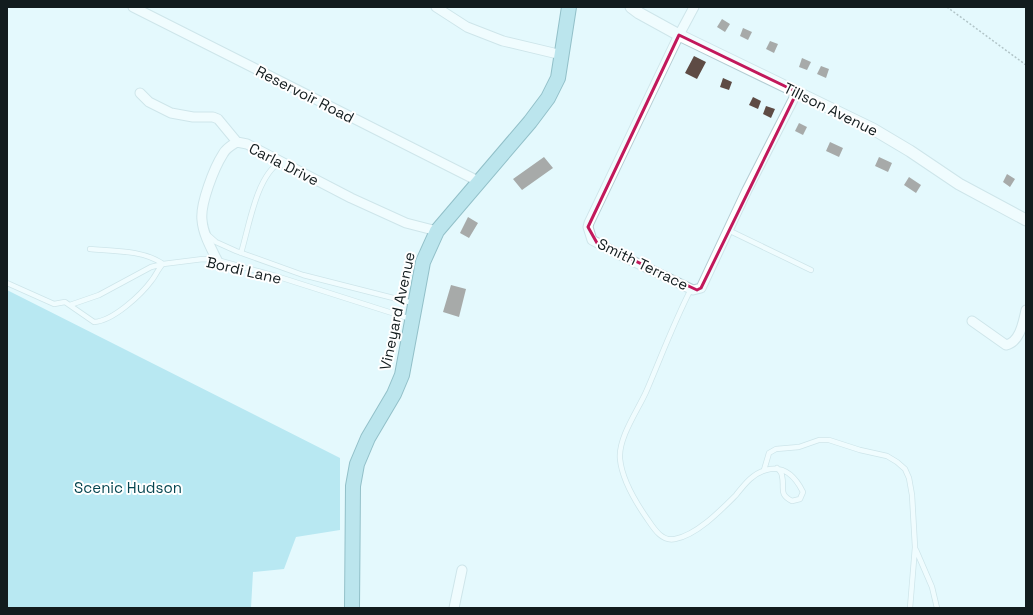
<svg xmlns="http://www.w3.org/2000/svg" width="1033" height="615" font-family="'Space Grotesk',sans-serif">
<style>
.park{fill:#84d2e4}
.building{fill:#5e4b44}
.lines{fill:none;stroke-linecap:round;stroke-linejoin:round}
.service-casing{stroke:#b4cdd3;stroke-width:6}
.minor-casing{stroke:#b4cdd3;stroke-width:11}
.tertiary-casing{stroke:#b4cdd3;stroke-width:13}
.primary-casing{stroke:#2f7a89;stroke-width:16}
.path{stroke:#758588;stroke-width:1.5;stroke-dasharray:2 2;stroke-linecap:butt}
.service{stroke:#fff;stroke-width:4.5}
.minor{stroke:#fff;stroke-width:9}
.tertiary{stroke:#fff;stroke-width:11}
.primary{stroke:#8bcdda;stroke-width:14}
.marked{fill:none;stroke:#c2185b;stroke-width:3;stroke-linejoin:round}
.labels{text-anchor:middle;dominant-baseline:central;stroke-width:4;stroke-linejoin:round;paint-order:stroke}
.street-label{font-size:15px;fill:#121c1e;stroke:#fff}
.park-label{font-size:15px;fill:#064651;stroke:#fff}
</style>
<rect width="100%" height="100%" fill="#e4f9fd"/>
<path class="park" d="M7,290l333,168v72l-44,7 -12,32 -31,3 -2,36h-244z"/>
<path class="building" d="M722,19l8,5 -5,8 -8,-5z
M743,28l9,4 -4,8 -8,-4z
M770,41l8,3 -4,9 -8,-4z
M694,56l12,6 -9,17 -12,-6z
M802,58l9,4 -4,8 -8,-3z
M821,66l8,3 -3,9 -9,-4z
M723,78l9,4 -3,8 -9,-3z
M753,97l8,4 -3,8 -9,-4z
M766,106l9,3 -4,9 -8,-4z
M799,123l8,4 -4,8 -8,-4z
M830,142l13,6 -4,9 -13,-6z
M544,157l9,11 -31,22 -9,-11z
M879,157l13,6 -4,9 -13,-6z
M1007,174l8,5 -5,8 -7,-5z
M909,177l12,8 -5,8 -12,-8z
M468,217l10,6 -9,15 -9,-5z
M451,285l15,4 -7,28 -16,-5z"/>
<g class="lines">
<g class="service-casing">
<path id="service" d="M728,230l83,40
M207,234l9,8 20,9 67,24 110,28
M90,249c22,2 54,1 73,15
M241,253c8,-26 15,-76 39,-91
M7,283l47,21 11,-2 29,20c19,-1 47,-27 58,-42 4,-5 6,-11 11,-16l40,-5 14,1 59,16 135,43
M691,289c-17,33 -30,68 -45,103 -8,18 -28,46 -26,67 2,20 15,42 26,58 7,10 15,25 29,22 22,-4 46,-29 61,-44 8,-10 17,-22 30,-25 18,-5 29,6 37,22l-3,7 -8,2c-14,-7 -7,-13 -10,-25 0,-2 -3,-6 -5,-8
M70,305l29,-10 52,-28 12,-3
M764,470l5,-17 7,-4 23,-2 20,-7h10l31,10 27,6 10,6 8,7 4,9 3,17 3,52 -5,61
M916,550l16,37 5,21"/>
</g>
<g class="minor-casing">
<path id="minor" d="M133,7l345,174
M436,7l31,20 36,14 59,14
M694,7l-15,28 -90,188 -1,4 4,13 28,15 73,35 8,-2 46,-98 50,-98
M140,93l9,9 22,11 22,4h20l5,2 19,23 10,2 104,54 55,25 31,8
M217,260c-6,-12 -14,-26 -15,-40 -2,-16 12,-52 21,-66 3,-6 9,-9 14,-12
M972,321l34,24c14,-3 17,-22 20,-35
M454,608l8,-38"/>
</g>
<g class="tertiary-casing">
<path id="tertiary" d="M631,7l8,6 40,22 194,94 37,22 49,33 67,36"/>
</g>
<g class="primary-casing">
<path id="primary" d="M352,608l1,-122 4,-22 11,-26 26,-44 8,-19 21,-113 14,-31 93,-109 18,-24 10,-20 11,-71"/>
</g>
<path class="path" d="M947,7l79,58"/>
<use href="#service" class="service"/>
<use href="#minor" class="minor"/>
<use href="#tertiary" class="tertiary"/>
<use href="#primary" class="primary"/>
</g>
<path d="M0 0H1033V615H0ZM679,35l118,57 -96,196 -4,2 -100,-47 -9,-16z" fill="#e4f9fd" fill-opacity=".55" fill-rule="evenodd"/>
<path class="marked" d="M679,35l118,57 -96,196 -4,2 -100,-47 -9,-16z"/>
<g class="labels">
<g class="street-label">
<text transform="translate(305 94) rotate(27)">Reservoir Road</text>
<text transform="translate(831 109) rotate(26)">Tillson Avenue</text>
<text transform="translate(284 164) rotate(27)">Carla Drive</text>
<text transform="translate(643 264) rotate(26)">Smith Terrace</text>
<text transform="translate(244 270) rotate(13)">Bordi Lane</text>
<text transform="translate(397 311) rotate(-78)">Vineyard Avenue</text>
</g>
<g class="park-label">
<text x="128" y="487">Scenic Hudson</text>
</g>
</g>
<rect width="1033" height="615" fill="none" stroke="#121c1e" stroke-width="16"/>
</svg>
